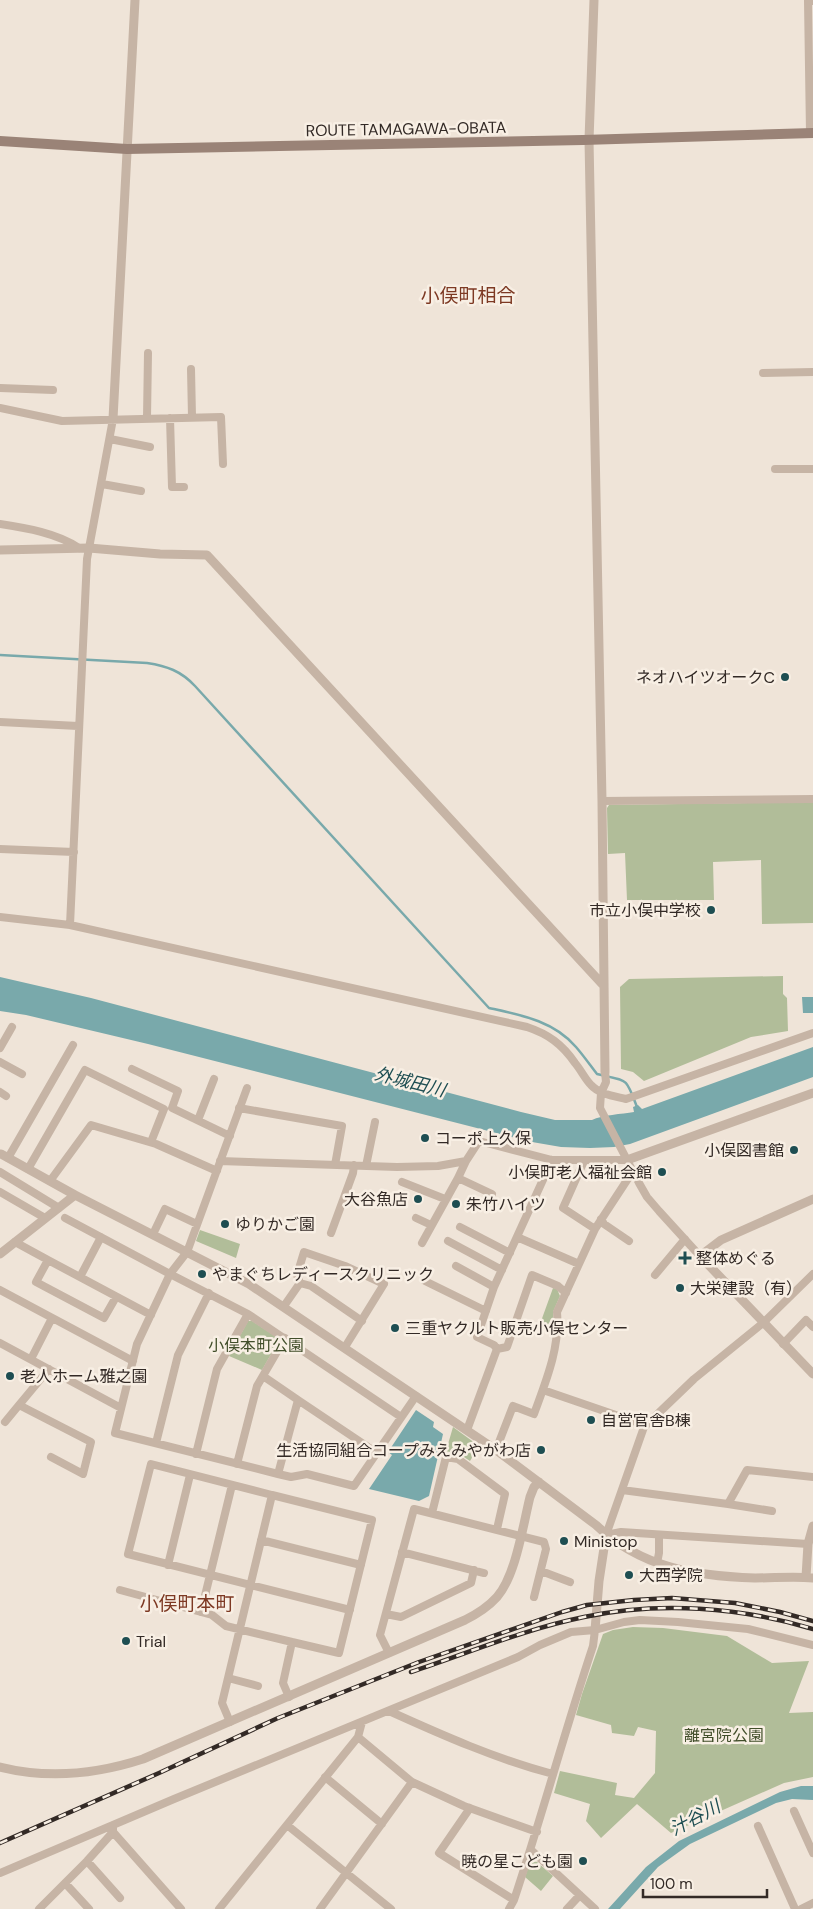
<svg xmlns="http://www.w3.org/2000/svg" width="813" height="1909" font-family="'DM Sans','Noto Sans JP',sans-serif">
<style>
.green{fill:#b1bd99}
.water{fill:#79a9ab}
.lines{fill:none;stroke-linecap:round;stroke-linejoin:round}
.stream{stroke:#79a9ab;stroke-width:2.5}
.minor{stroke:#c6b4a5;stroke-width:8}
.tertiary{stroke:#c6b4a5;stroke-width:9}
.secondary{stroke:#9a8377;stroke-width:10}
.rail-casing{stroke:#332a26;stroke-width:4.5}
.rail{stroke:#f8efe4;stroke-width:2.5;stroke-dasharray:8;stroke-linecap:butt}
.poi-dot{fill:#1e4e52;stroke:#f8efe4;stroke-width:2}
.labels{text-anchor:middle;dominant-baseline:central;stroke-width:5;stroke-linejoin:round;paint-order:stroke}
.street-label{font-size:16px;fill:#332a26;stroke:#f8efe4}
.poi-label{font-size:16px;fill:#332a26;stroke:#f8efe4;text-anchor:start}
.park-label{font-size:16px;fill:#424f2b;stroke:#f8efe4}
.water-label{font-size:18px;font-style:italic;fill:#1e4e52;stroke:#f8efe4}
.quarter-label{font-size:19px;fill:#7d3923;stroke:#f8efe4}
</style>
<rect width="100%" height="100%" fill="#efe4d8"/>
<path class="green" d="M813,802v121l-51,1 -1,-64 -48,2 1,38h-87l-2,-47 -17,1 -1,-46 2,-3z
M783,976v18l4,4 1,33 -37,6 -107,44 -11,-9 -12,-3 -1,-82 9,-8z
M200,1230l40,14 -4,14 -40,-17z
M553,1288l4,1 3,7 -7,16 1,17 -14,-5z
M248,1321h4l26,17 -1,6 -15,26 -33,-14z
M453,1427l26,19 -9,15 -9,-6 -15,-4z
M633,1627l30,1 64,8 45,27 37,-2 -20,52 24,-1v65l-29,6 -113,50 -34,-29 -36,34 -15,-17 4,-17 -36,-11 6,-22 57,12 -2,12 19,3 21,-25 1,-42 -18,-4 -4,9 -22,-3 -1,-8 -35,-10 6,-21 21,-60 10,-4z
M533,1861l4,1 16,14 -12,15 -16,-14 5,-15z"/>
<path class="water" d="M0,977l91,21 430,114 34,8h37c10,-5 30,-6 42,-8l-1,-5 5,-2 4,4 171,-62v30l-183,67 -16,3 -24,1 -29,-1 -29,-5 -384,-98 -122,-29 -26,-4z
M802,997h11v16h-10z
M416,1410l18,12 -1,5 10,7 -14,62 -10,5 -50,-12 23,-34 -4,-3z
M801,1786h12v14l-21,-1 -16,4 -86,41 -32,23 -38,42h-12l38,-42 33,-26 101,-49z"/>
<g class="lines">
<path class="stream" d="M0,655l147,8c20,3 34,8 48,23l294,322c32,7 65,13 87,39 7,8 14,18 21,27 32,8 28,2 40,33"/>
<path class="minor" d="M810,133l-2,-132h5
M191,369l1,48
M763,373l50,-1
M0,388l53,2
M0,408l62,13 159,-4 2,47
M147,418l1,-65
M170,418l2,69h12
M110,439l40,8
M775,469h38
M102,484l39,7
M0,524c26,4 57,9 79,24
M0,722l78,4
M602,801l211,-2
M0,849l74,3
M0,917l70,8 457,102c21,7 35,17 48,36 6,7 10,16 16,22 8,9 23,11 35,14l187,-66
M70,925l17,-366 26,-140
M0,1048l12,-21
M0,1062l22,12
M132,1069l46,22 -6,17 58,28
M605,1072l1,10 -5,11 -1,15 39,75 8,14 12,14 41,45
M247,1088l-57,156 -3,8 -17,22 -33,70 -22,89 163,41 13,3 16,-3 47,12 62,-90
M0,1092l6,4
M239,1108l103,18 -7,39
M198,1120l16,-41
M8,1158l65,-113
M220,1161l177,6 41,-1 28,-5 13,-20 73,19h75
M466,1161l-8,17 34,16
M584,1161l-21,47 32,21
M366,1166l9,-44
M28,1169l57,-99 79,39 -13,33
M0,1172l59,36
M50,1181l41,-56 65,19 61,27
M402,1182l43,17
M0,1192l45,26
M65,1218l105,56 78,40 153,103
M416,1218l15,7
M601,1219l3,5 25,17
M460,1227l50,26
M155,1230l10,-21 32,15
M331,1233l22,-60 1,-8
M517,1237l62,27
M448,1241l54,29
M15,1242l33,18
M422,1243l36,-65
M456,1266l38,21
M655,1275l30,-36
M80,1277l21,-40
M425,1281l61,30
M300,1283l11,3 51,35
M0,1290l133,71
M116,1297l-12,21 -68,-36 12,-22 103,55
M284,1306l16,-23 -3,-8 7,-23 41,14 39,18 -39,63
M0,1343l121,65
M783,1344l23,-24 7,7
M497,1349l10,-2 25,-72 26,11 8,7
M31,1359l21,-41
M49,1369l-30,36 72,37 -8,32 -32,-17
M263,1376l35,24
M543,1390l99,34 2,3
M5,1422l14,-17
M467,1430l30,-81 -3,-4 -17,-8 17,-50 58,-127
M156,1443l22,-88 31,-62
M496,1450l17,-44 21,8c12,-33 26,-66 23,-102l38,-83 38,-58
M196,1454l21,-85 31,-55
M237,1464l20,-78 28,-48
M278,1474l20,-74 79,53
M622,1490l106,14 19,-34 66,7
M272,1495l-121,-31 -23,90 222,56
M728,1504l44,7
M432,1513l14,-56 12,2 47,35 -8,35
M606,1535l38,-108 50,-48 69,-56 50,-49
M606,1535l15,-3 187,12
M261,1540l100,25
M402,1552l82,21
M657,1563l2,-10v-18
M168,1565l22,-90
M541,1571l29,11
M120,1590l81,22 11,3 14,11 66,16 -9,41 6,14
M201,1612l31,-127
M386,1614l15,3 70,-34 3,-13
M389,1653l-9,-18 34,-126 130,33 2,7 -12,48
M228,1678l30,8
M389,1711c53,24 107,48 164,63
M230,1722l-8,-19 50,-208 100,25 -33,133 -47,-11
M358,1737l54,45 52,24 73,26
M325,1777l57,47
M470,1808l-31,45 75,47
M794,1811l19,42
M287,1825l104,84
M758,1826l37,83
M113,1832l68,77
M531,1850l64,59
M87,1861l33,37
M0,1873l174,-74 344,-142 22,-12 31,-13 24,-2 29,-8 16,-2 38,2 70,7 65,16
M65,1883l24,26
M39,1909l48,-48 26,-29v-7
M219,1909l139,-172 4,-15
M320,1909l92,-127
M509,1909l5,-9c28,-84 51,-170 79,-254l2,-16
M567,1909l13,-14
M801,1909l12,-6"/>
<path class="tertiary" d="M594,0l-5,140 13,661 3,271
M113,419l22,-419
M0,550l89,-2 71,6 47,1 397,431
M1,1154l74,41 174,89 247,166 100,75c45,43 99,51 159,53 20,0 39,-2 58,0
M627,1160l186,-67
M813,1199l-92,41 -21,16 113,118
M0,1254l75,-59
M806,1577l2,-33 5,-18
M595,1630l4,-49 7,-46
M0,1767c48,12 97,7 143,-8l322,-139c12,-6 23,-13 32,-23 19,-22 26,-72 33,-100l4,-10 5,-5"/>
<path class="secondary" d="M0,141l127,8 456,-9 230,-7"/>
<g class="rail-casing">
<path id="rail" d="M411,1672c57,-19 114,-43 173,-55 75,-16 156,-10 229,12
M0,1843l159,-70 119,-55 141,-56 143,-50 25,-7 47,-5 38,-2 63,5 45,9 33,9"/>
</g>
<use href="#rail" class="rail"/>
</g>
<g class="poi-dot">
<circle cx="785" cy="677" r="5"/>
<circle cx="711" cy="910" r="5"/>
<circle cx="425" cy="1138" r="5"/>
<circle cx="794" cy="1150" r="5"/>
<circle cx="662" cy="1172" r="5"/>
<circle cx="418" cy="1199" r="5"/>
<circle cx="456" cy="1204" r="5"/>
<circle cx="225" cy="1224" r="5"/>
<path d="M682.5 1250.5h5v5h5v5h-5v5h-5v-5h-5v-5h5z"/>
<circle cx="202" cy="1274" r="5"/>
<circle cx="680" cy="1288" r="5"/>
<circle cx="395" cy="1328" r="5"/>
<circle cx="10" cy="1376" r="5"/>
<circle cx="591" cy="1420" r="5"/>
<circle cx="541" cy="1450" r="5"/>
<circle cx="564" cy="1541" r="5"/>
<circle cx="629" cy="1575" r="5"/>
<circle cx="126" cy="1641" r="5"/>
<circle cx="583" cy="1861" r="5"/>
</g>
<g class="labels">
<g class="street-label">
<text transform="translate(406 129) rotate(-1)">ROUTE TAMAGAWA-OBATA</text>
</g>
<g class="poi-label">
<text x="775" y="677" text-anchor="end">ネオハイツオークC</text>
<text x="701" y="910" text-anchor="end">市立小俣中学校</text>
<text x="435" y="1138">コーポ上久保</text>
<text x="784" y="1150" text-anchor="end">小俣図書館</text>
<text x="652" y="1172" text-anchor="end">小俣町老人福祉会館</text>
<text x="408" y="1199" text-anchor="end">大谷魚店</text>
<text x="466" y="1204">朱竹ハイツ</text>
<text x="235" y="1224">ゆりかご園</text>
<text x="696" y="1258">整体めぐる</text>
<text x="212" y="1274">やまぐちレディースクリニック</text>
<text x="690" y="1288">大栄建設（有）</text>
<text x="405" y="1328">三重ヤクルト販売小俣センター</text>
<text x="20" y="1376">老人ホーム雅之園</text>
<text x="601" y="1420">自営官舎B棟</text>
<text x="531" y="1450" text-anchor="end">生活協同組合コープみえみやがわ店</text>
<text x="574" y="1541">Ministop</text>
<text x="639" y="1575">大西学院</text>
<text x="136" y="1641">Trial</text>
<text x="573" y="1861" text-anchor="end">暁の星こども園</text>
</g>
<g class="park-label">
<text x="256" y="1345">小俣本町公園</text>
<text x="724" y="1735">離宮院公園</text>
</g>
<g class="water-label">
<text transform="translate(410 1082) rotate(14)">外城田川</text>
<text transform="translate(695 1818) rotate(-28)">汁谷川</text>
</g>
<g class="quarter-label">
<text x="468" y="295">小俣町相合</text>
<text x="187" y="1603">小俣町本町</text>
</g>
</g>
<path d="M643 1889v8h124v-8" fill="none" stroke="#332a26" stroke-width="2.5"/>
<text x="650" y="1889" font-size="15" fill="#332a26" stroke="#f8efe4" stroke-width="4" paint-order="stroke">100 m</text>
</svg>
